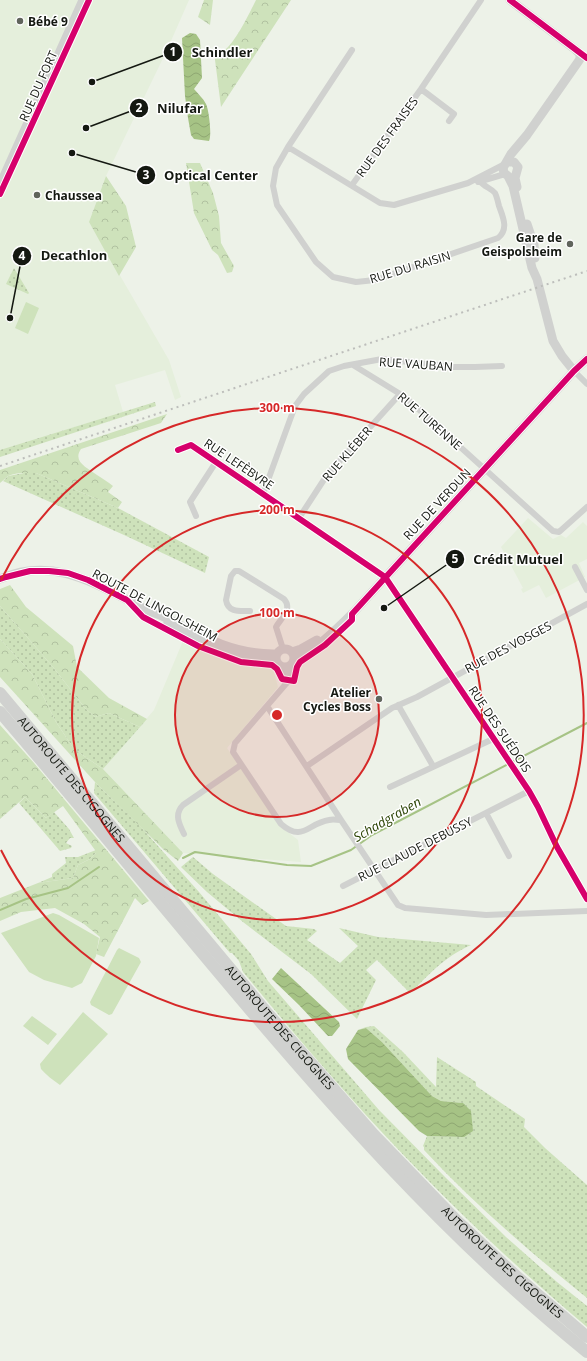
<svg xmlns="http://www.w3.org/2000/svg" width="587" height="1361" font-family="'Open Sans',sans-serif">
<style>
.built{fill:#e5efdc}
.green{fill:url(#green-dots)}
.forest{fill:url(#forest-crowns)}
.pitch{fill:#cee2bb}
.water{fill:url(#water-waves)}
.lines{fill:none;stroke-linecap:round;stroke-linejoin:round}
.stream{stroke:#a6c385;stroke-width:2}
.street{stroke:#d0d1cf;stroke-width:6}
.secondary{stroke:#d0d1cf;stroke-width:9}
.highway{stroke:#d0d1cf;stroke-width:12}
.rail{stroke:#bdbebb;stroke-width:2;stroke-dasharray:2 4;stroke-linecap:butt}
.cycleway-casing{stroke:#fff;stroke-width:8}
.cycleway{stroke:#d6006c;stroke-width:6}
.ring{fill:none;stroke:#d62828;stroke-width:2}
.poi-dot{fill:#60645c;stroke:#fff;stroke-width:1.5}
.labels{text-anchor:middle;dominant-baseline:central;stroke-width:3;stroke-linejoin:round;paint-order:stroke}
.poi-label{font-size:12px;font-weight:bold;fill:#141811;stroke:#fff;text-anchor:start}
.street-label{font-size:12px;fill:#141811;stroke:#fff}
.water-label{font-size:13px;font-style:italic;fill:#294202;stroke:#fff}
.centre{fill:#d62828;stroke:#fff;stroke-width:2}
.ring-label{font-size:12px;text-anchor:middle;font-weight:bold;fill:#d62828;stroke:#fff;stroke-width:3;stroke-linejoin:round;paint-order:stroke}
.leader{fill:none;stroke:#141811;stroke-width:1.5}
.callout-dot{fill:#141811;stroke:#fff;stroke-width:1.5}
.mark-label{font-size:12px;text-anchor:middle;font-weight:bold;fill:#fff}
.callout-label{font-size:13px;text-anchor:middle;font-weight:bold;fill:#141811;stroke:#fff;stroke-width:3;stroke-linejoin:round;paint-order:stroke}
</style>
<defs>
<pattern id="green-dots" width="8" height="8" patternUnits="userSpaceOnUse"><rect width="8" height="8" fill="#cee2bb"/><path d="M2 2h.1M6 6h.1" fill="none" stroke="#b0c1a0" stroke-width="1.8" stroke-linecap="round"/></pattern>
<pattern id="forest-crowns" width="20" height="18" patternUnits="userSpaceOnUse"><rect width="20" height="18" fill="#cee2bb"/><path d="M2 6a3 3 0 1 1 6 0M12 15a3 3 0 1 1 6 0" fill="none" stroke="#b0c1a0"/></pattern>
<pattern id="water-waves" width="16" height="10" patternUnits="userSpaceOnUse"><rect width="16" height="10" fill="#a6c385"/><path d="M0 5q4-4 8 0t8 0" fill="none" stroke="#8ea772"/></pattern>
</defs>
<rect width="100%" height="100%" fill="#edf2e8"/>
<path class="built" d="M0,0h189l-22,50 -61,126 -17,46 80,138 12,37 -6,3 -10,-30 -50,15 8,27 -123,38z
M528,518l25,21 8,-4 5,3 17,-16 4,4v33l-8,4 6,14 -39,21 -7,-13 -16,8 -2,-4 2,-1 -22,-41z
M183,641l45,19 45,9 5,18 -51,61 52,77 19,15 3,22 -118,-9 -80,-84 51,-59z"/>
<path class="green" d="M14,268l15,25 -1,1 -22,-10z
M155,402l1,4 -156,51v-7z
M24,473h12l82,35 91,49 -4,16 -81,-38 -121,-54 5,-5z
M0,606l53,61 32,41 10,9 14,-4 31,14 -37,42 -29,-20 -18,-27 -24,-48 -32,-35z
M95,782l46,45 58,65 52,62 17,27 111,129 67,68 60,59 51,45 30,24v21c-58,-49 -114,-100 -166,-154 -63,-64 -121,-132 -178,-201l-4,-11 -7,-8h-2l-136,-160z
M25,797l21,21 8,-6 15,17 5,9h-4l-4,5 6,3 -1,2 -11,3 -41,-48z
M96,850v3l-6,6 -12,6 -5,13 -35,5 14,-6v-3l14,-11 -1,-6h13z
M193,857l20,17 73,52 28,3 3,2 -10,9 33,23 18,-17 -19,-18 39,9 93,8c-27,12 -40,28 -61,48l-33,-33 -11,10 10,10 -19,39 -46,-45 -68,-52 -36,-30 -26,-25z
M374,1026l29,26 33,35 1,-30 39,25v4l49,33 -1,8 21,21 42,37v113c-57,-46 -113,-94 -163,-148v-3l-1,-1 4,-10 36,1v-34l-22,-2 -9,-5 -50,-54 -16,-14 -8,2 8,-3z"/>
<path class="forest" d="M204,0h9l-3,25 -12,-8z
M256,0h35l-70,107 -7,-55c5,0 9,0 12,-3 11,-10 23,-35 30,-49z
M186,163h14l13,30 6,23 2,27 13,23 -2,6 -5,1 -9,-18 -6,-5 -18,-37z
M106,176l20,30 10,41 -17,29 -30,-54z
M167,414l-6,9 -80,26c-9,13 7,19 16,26 5,3 11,7 16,11l-5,6 14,10 -4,6 -82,-35c-9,0 -20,-1 -28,3 -3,2 -5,5 -8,7v-13z
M10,585l16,22 47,39 4,21 32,31 38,21 -7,8 -31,-14 -14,4 -10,-9 -32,-41 -53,-61v-17z
M0,639l32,35 24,48 18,27 29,20 80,84 -5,8 -15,-12 -68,-67 -95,-105z
M0,725l34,38 115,138 -7,4 -7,-7 -31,59 -8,-3 4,-17 -16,-13 -29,-16 -34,4 -21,9v-23l38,-15 35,-5 5,-13 12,-6 6,-6 -1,-3 -32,-44 -17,12 -21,-21 -25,22z"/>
<path class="pitch" d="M26,302l13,6 -11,26 -13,-6z
M53,913l6,2 40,23 -3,18 -14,27 -10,5 -28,-8 -15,-8 -28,-39z
M119,948l20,10 2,4 -29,52 -3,1 -18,-10 -1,-3 27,-52z
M83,1012l25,22 -48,51c-7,-5 -14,-10 -19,-16l-1,-5z
M32,1016l25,18 -9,11 -25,-19z"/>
<path class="water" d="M190,33l6,1 4,6 2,38 -8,11c4,5 9,9 12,15 3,6 6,32 3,37l-15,-2 -3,-4 -3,-17 -3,-22 -3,-58z
M281,968l58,54 1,4 -8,10h-4l-29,-31 -27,-26z
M366,1028l16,14 50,54 9,5 22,2 8,8 2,20 -9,6 -37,-1 -8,-5 -71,-72 -2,-10 12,-19z"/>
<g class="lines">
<path class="stream" d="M183,858l12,-6 92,13 24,1 40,-16 21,-15 215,-112
M0,910l26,-11 42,-11 31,-21"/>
<path class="street" d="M352,50l-64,97 -12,21 -3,18 4,19 39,57 17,15 23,5 19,-2 123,-42c11,-9 5,-21 1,-32 -1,-4 -2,-9 -4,-13 -4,-5 -11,-6 -15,-12
M421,89l33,25 -5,7
M288,147l92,56 14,2 74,-22 35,-18
M478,182l27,-8
M352,185l69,-96 60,-89
M353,365l52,32 148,134 6,1 28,-25
M574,371l13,13
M178,450l13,-5 194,132 144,214 9,16 19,40 30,52
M263,494l32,-88 9,-12 25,-23 15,-5 38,-7 71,8h22l27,-1
M196,516l-6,-14 26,-40
M299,518l28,-43 73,-81
M575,567l12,23
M250,611c-10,0 -22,2 -24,-11l5,-24 4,-5h4l45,28c9,10 -3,19 -8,28l7,22
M284,667l2,12 -1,6 5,-5 1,-15
M285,685l-50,58 -2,9 48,72c22,19 27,-1 48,-4 4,-1 8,0 12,0l57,85 7,3 81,7 101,-4
M398,705l35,61
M267,706l74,114
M307,766l85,-58 25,-11 170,-93
M390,787l103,-48
M486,813l23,43
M184,834c-5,-10 -10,-20 -1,-29l58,-40
M343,886l186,-95"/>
<path class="secondary" d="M510,0l66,50 4,4v5l-2,3 -51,73 -16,19 -8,14 1,5 4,3 5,10 19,82 5,11 16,62 9,15 12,15
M507,162h7l4,5 -3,11 2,9
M0,185l83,-185
M527,224l7,21 1,13
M0,579c53,-24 97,6 143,29 6,4 13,5 19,8 37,19 72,39 114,38
M167,625c21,12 42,25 66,31 14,3 29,4 43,6
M276 658a9 9 0 1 1 18 0a9 9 0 1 1-18 0Z
M292,652l9,-3 16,-9
M294,660c22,-11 40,-28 58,-46l222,-243 13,-12"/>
<g class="highway">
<path id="s1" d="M0,693l269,322 105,120 83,86 58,54 72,62"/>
<path d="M0,712c70,82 139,165 208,248 117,140 237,277 379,392"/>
</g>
<path class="rail" d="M0,466l587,-195"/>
<g class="cycleway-casing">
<path id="cycleway" d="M510,0l77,58
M0,194l89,-194
M178,450l13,-5 194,132 144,214 9,16 19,40 30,52
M0,579l6,-2 24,-6h19l19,2 20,7 39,20 16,17 55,29 43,16 31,3 5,4 5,10 12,2 3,-14 3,-5 25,-17 27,-25v-6l222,-243 13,-12"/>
</g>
<use href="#cycleway" class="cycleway"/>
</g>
<circle cx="277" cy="715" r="102" fill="#d62828" fill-opacity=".12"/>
<g class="ring">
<circle cx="277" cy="715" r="102"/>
<circle cx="277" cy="715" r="205"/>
<path d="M1 580A307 307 0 1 1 1 850"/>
</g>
<g class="poi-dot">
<circle cx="20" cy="21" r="4"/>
<circle cx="37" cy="195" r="4"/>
<circle cx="570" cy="244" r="4"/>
<circle cx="379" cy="699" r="4"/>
</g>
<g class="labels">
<g class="poi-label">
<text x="28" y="21">Bébé 9</text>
<text x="45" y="195">Chaussea</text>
<text x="562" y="237" text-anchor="end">Gare de<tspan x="562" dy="14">Geispolsheim</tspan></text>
<text x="371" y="692" text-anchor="end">Atelier<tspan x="371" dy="14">Cycles Boss</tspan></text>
</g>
<g class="street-label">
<text transform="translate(38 86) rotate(-66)">RUE DU FORT</text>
<text transform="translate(387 137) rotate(-54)">RUE DES FRAISES</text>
<text transform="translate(410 267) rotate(-17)">RUE DU RAISIN</text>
<text transform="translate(416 364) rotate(4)">RUE VAUBAN</text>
<text transform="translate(430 421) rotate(41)">RUE TURENNE</text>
<text transform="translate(347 454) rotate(-49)">RUE KLÉBER</text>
<text transform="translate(239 464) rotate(34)">RUE LEFÈBVRE</text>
<text transform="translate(437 504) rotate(-47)">RUE DE VERDUN</text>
<text transform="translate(155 605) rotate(28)">ROUTE DE LINGOLSHEIM</text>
<text transform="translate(508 647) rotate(-28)">RUE DES VOSGES</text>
<text transform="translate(500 729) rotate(56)">RUE DES SUÉDOIS</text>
<text stroke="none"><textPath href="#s1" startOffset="112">AUTOROUTE DES CIGOGNES</textPath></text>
<text transform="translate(415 849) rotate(-27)">RUE CLAUDE DEBUSSY</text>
<text stroke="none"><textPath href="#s1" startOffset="436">AUTOROUTE DES CIGOGNES</textPath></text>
<text stroke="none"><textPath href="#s1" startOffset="760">AUTOROUTE DES CIGOGNES</textPath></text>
</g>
<g class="water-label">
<text transform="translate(387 819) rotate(-30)">Schadgraben</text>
</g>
</g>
<circle cx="277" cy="715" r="6" class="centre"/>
<g class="ring-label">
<text x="277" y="412">300 m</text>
<text x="277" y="514">200 m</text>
<text x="277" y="617">100 m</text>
</g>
<path class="leader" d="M92 82L173 52M86 128L139 108M72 153L146 175M10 318L22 256M384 608L455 559"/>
<g class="callout-dot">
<circle cx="92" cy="82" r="4"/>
<circle cx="86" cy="128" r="4"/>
<circle cx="72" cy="153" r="4"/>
<circle cx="10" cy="318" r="4"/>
<circle cx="384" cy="608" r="4"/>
<circle cx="173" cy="52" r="10"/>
<circle cx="139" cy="108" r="10"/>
<circle cx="146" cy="175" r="10"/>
<circle cx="22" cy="256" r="10"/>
<circle cx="455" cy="559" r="10"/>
</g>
<g class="mark-label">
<text x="173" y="56">1</text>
<text x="139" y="112">2</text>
<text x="146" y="179">3</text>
<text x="22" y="260">4</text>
<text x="455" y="563">5</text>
</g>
<g class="callout-label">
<text x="222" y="57">Schindler</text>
<text x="180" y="113">Nilufar</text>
<text x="211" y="180">Optical Center</text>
<text x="74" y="260">Decathlon</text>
<text x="518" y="564">Crédit Mutuel</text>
</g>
</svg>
